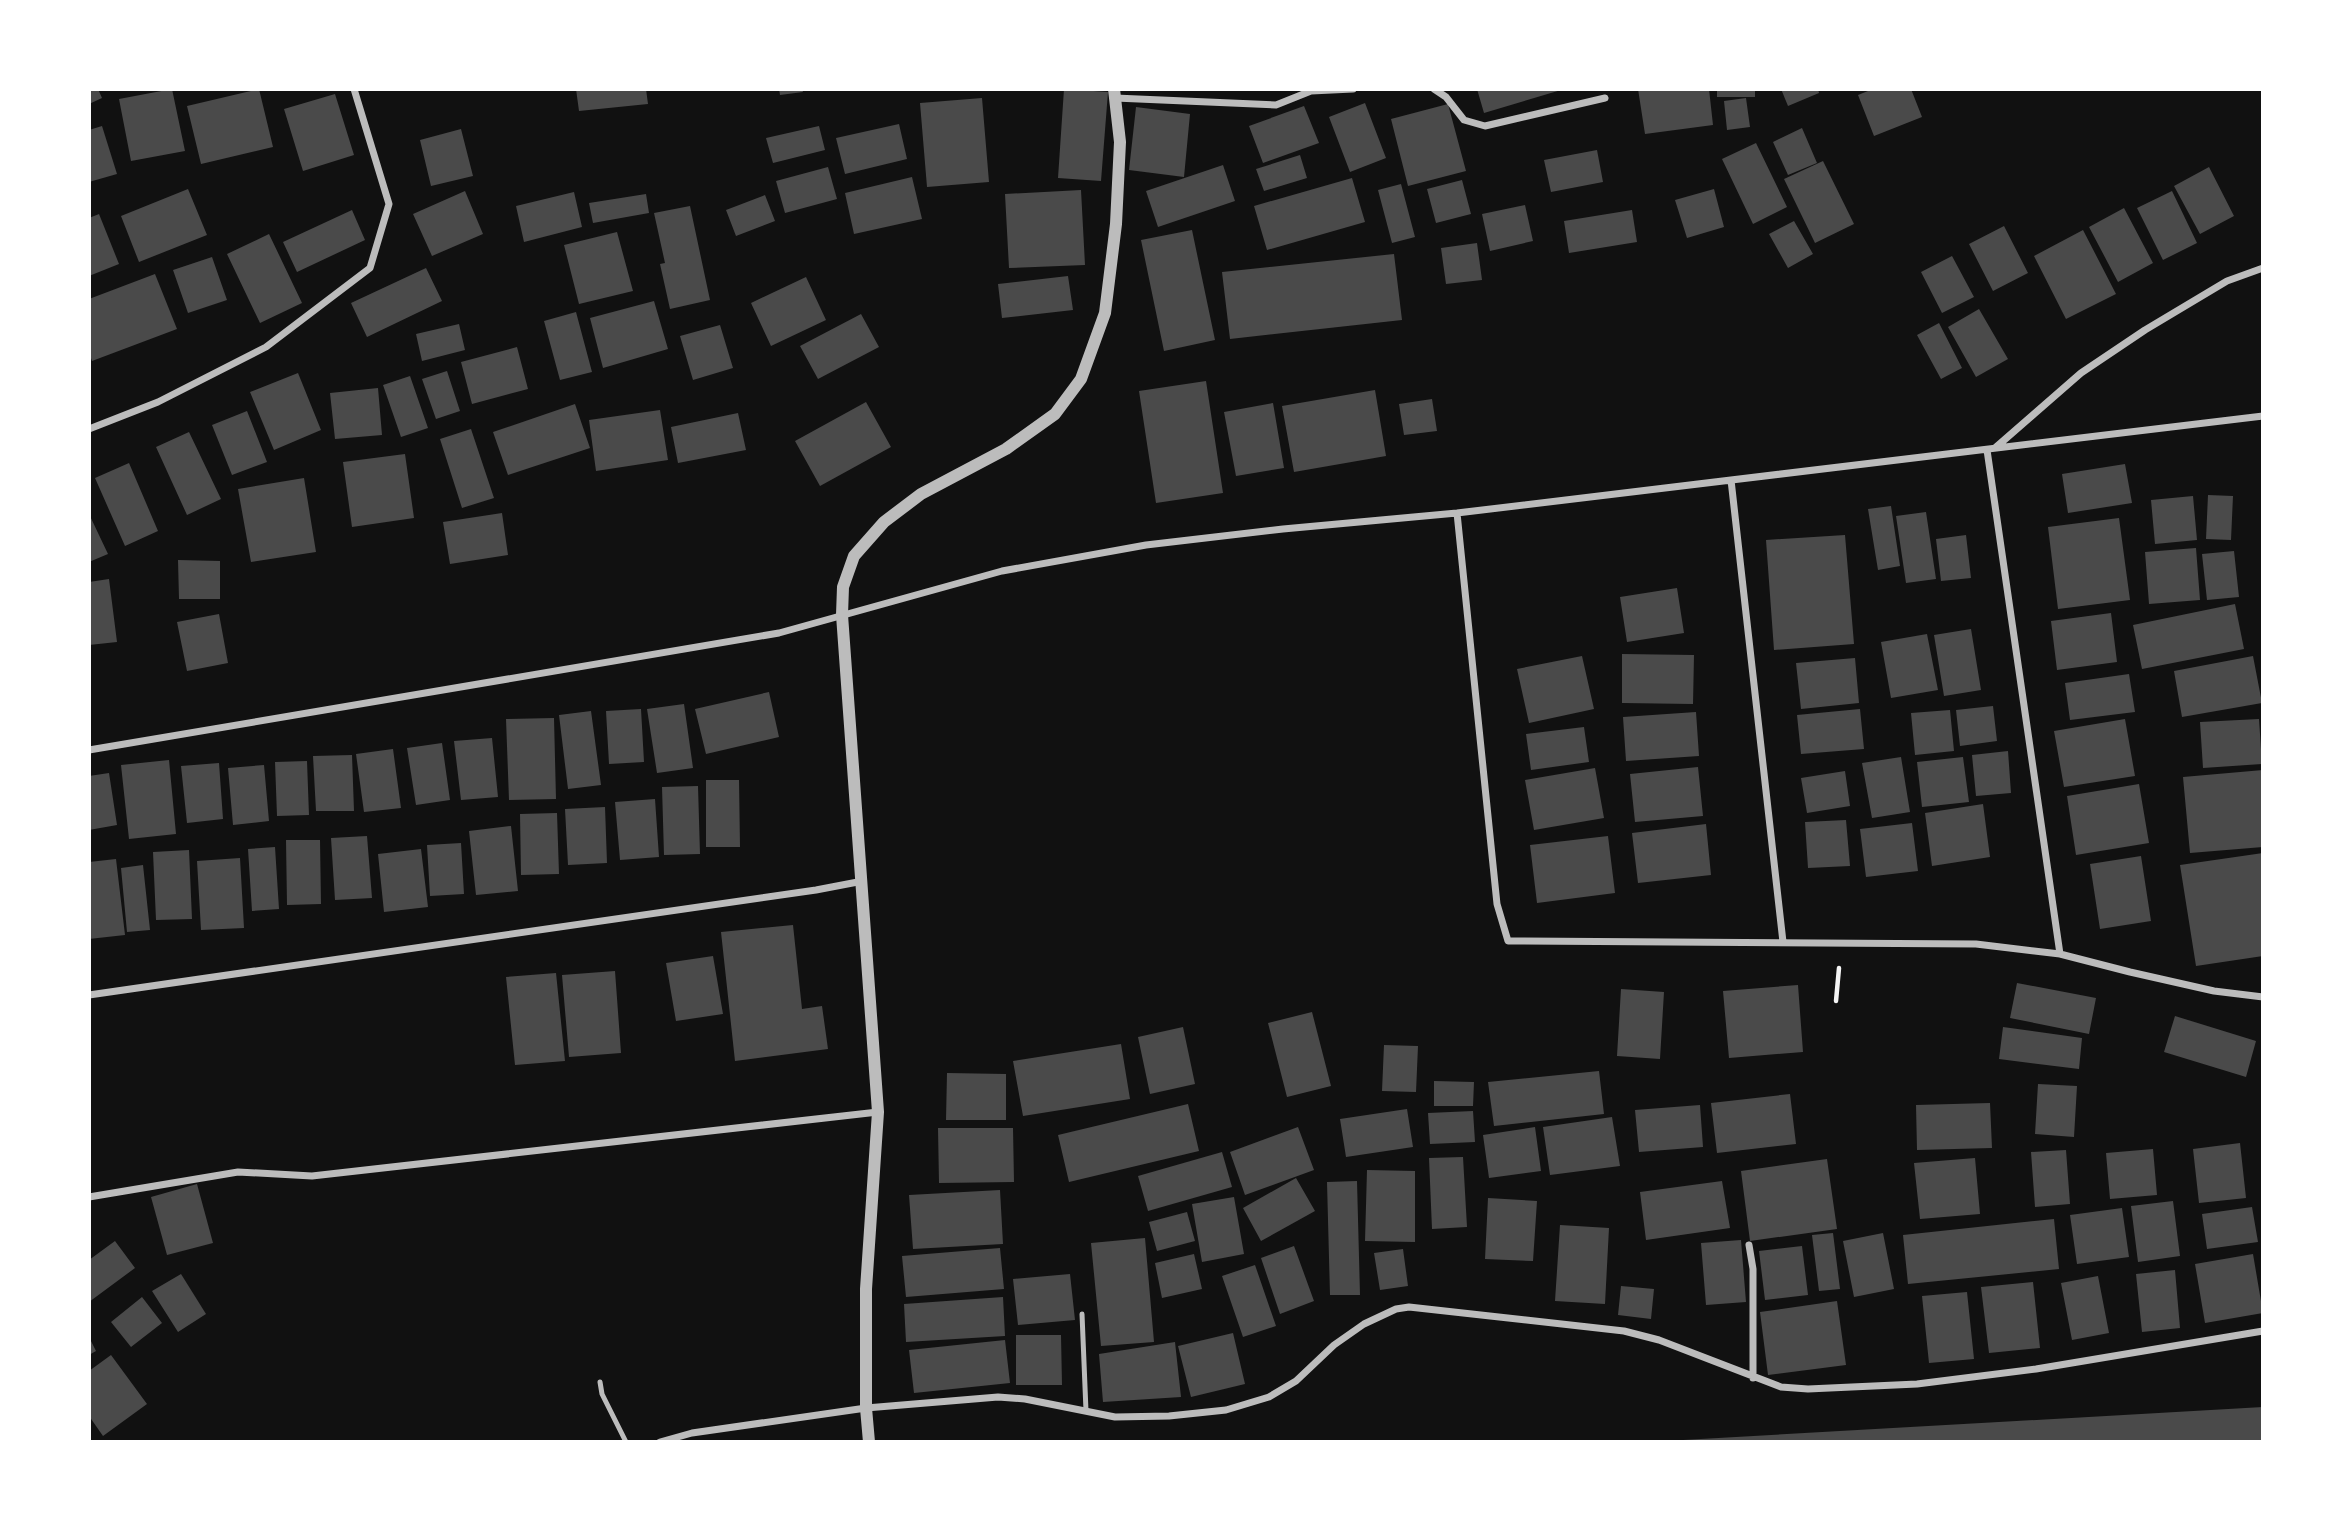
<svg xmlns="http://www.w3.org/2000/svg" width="2352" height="1531" font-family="Mulish,sans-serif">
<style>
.building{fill:#4a4a4a}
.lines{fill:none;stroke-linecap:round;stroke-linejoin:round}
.path{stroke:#f5f5f5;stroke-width:4.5}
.service{stroke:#bcbcbc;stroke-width:5}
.minor{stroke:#bcbcbc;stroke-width:7}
.tertiary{stroke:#bcbcbc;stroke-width:12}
</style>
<rect width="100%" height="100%" fill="#111"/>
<path class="building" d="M89,89h9l4,9 -13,6z
M172,89l13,62 -54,10 -12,-62z
M259,89l14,58 -72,17 -14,-58z
M576,89h70l2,15 -69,7z
M779,89h23l1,3 -23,3z
M1064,89l44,3 -7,89 -43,-3z
M1477,89h84v1l-77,23z
M1638,89h71l4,36 -68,9z
M1717,89h38v8h-38z
M1781,89h37l1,4 -31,13z
M1873,89h38l11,28 -48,19 -16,-41z
M335,94l19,61 -51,16 -19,-62z
M982,98l7,84 -62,5 -7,-84z
M1746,98l4,29 -23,3 -3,-29z
M1365,103l21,55 -36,14 -21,-55z
M1448,104l18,67 -58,15 -17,-67z
M1304,106l15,37 -56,20 -14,-37z
M1136,107l54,7 -6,63 -55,-7z
M899,124l8,35 -62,15 -9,-36z
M102,126l15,48 -28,8v-52z
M819,126l6,24 -52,13 -7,-25z
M1802,128l15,35 -29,12 -15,-33z
M461,129l12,47 -42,10 -11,-46z
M1756,143l31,64 -34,17 -31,-65z
M1597,150l6,32 -52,10 -7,-32z
M1300,155l7,23 -43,13 -8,-22z
M1823,161l31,63 -39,19 -31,-64z
M1223,165l12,36 -77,26 -12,-36z
M828,167l9,32 -52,14 -9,-32z
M2209,167l25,49 -34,18 -26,-48z
M912,177l10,42 -68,15 -9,-41z
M1352,178l13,44 -98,28 -13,-44z
M1462,180l9,34 -35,9 -9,-34z
M1401,184l14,53 -23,6 -14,-53z
M188,189l19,46 -68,27 -18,-46z
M1714,189l10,38 -37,11 -12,-38z
M1081,190l4,75 -76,3 -4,-74z
M465,191l18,43 -51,22 -19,-42z
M2172,191l25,52 -34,17 -26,-52z
M574,192l8,35 -58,15 -8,-36z
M646,194l3,19 -56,10 -4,-20z
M765,195l10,26 -39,15 -10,-26z
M1525,205l8,36 -43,10 -8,-37z
M690,206l20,94 -40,9 -10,-45 5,-1 -11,-50z
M2124,208l29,55 -35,19 -29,-55z
M352,210l13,30 -68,32 -14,-30z
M1632,210l5,32 -68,11 -5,-32z
M99,214l20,50 -30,12v-58z
M1794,221l19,33 -25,14 -19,-34z
M2004,226l24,47 -35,18 -24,-47z
M1192,230l23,110 -51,11 -23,-111z
M2083,230l33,64 -50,25 -32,-63z
M617,232l16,59 -54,13 -15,-59z
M269,234l33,69 -42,20 -33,-69z
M1477,243l5,37 -36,4 -5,-36z
M1394,254l8,66 -172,19 -8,-67z
M1952,256l22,41 -32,16 -21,-41z
M212,257l15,43 -39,13 -15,-43z
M426,268l16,33 -75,36 -16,-34z
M155,274l22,55 -85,32 -3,-8v-54z
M1068,276l5,34 -71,8 -4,-34z
M806,277l20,43 -55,26 -20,-43z
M654,301l14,48 -65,19 -13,-50z
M1979,309l29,50 -32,18 -28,-50z
M576,312l16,60 -32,8 -16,-59z
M861,314l18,33 -61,32 -18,-33z
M1939,323l23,45 -21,11 -24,-44z
M459,324l6,26 -43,11 -6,-27z
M720,325l13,43 -40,12 -13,-44z
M517,347l11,42 -56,15 -11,-42z
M447,371l13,40 -24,8 -14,-40z
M298,373l23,57 -47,20 -24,-58z
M410,376l18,52 -27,9 -18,-52z
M1206,381l17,112 -67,10 -17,-112z
M378,388l4,47 -47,4 -5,-46z
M1375,390l11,66 -92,16 -12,-66z
M1432,399l5,32 -33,4 -5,-31z
M866,402l25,45 -71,39 -25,-45z
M1273,403l11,65 -48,8 -12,-64z
M575,404l15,44 -82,27 -15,-43z
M660,410l8,50 -72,11 -7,-51z
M247,411l20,51 -35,13 -20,-50z
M738,413l8,37 -68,13 -7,-36z
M471,429l23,69 -32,10 -22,-69z
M189,432l32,67 -34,16 -31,-68z
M405,454l9,64 -62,9 -9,-65z
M129,463l29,68 -33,15 -30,-68z
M2125,464l7,39 -64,10 -6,-39z
M304,478l12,74 -65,10 -13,-73z
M2208,495l25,1 -2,44 -25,-1z
M2193,496l4,44 -42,4 -4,-44z
M1891,506l9,60 -22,4 -10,-61z
M1926,512l10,67 -30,4 -10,-67z
M502,513l6,42 -58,9 -7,-42z
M89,514l19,40 -19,8z
M2119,518l11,82 -72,9 -10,-82z
M1845,535l9,109 -80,6 -8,-110z
M1966,535l5,43 -30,3 -5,-42z
M2196,548l4,52 -51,4 -4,-52z
M2234,551l5,46 -32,3 -5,-46z
M178,560l42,1v38h-41z
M109,579l8,63 -28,3v-63z
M1677,588l7,45 -57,9 -7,-45z
M2235,604l9,45 -102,20 -9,-44z
M2111,613l6,49 -60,8 -6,-49z
M219,614l9,49 -41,8 -10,-49z
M1971,629l10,61 -37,6 -10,-61z
M1927,634l11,56 -47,8 -10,-56z
M1622,654l72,1 -1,49 -71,-1z
M1582,656l12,53 -65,14 -12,-54z
M2253,656l9,47 -80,14 -8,-46z
M1855,658l4,45 -58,6 -5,-46z
M2129,674l6,38 -65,8 -5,-37z
M769,692l10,45 -73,17 -11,-45z
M684,704l9,64 -36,5 -10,-64z
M1993,706l4,35 -37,5 -4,-36z
M641,709l3,53 -35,2 -3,-53z
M1860,709l4,40 -63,5 -4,-39z
M1950,710l4,41 -39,4 -4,-42z
M591,711l10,74 -33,4 -9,-74z
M1696,712l3,44 -73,5 -3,-44z
M554,718l2,81 -47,1 -3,-81z
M2125,719l10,57 -71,11 -10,-56z
M2259,719l3,45 -59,4 -3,-46z
M1584,727l5,35 -58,8 -5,-36z
M492,738l6,59 -37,3 -7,-59z
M442,743l8,57 -34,5 -9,-57z
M393,749l8,59 -37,4 -8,-58z
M2008,751l3,42 -35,3 -4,-41z
M352,755l2,56h-38l-3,-55z
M1901,757l9,55 -38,6 -10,-55z
M1963,757l6,45 -47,5 -5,-45z
M169,760l7,74 -47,5 -8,-74z
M307,761l2,54 -32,1 -2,-54z
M219,763l4,56 -36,4 -6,-57z
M264,765l5,56 -36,4 -5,-57z
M1698,767l5,49 -68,6 -5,-48z
M1595,768l9,50 -70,12 -9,-50z
M2263,770v77l-73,6 -7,-76z
M1845,771l5,35 -43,7 -6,-35z
M109,773l8,52 -28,5v-54z
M706,780h33l1,67h-34z
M2139,784l10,59 -73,12 -9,-59z
M698,786l2,68 -36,1 -2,-68z
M655,799l4,58 -39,3 -5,-58z
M1983,804l7,53 -58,9 -7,-53z
M605,807l2,56 -39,2 -3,-56z
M557,813l2,61 -38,1 -1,-61z
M1846,820l4,46 -42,2 -3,-46z
M1912,823l6,48 -52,6 -6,-48z
M1706,824l5,51 -73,8 -6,-50z
M511,826l7,65 -42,4 -7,-64z
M367,836l5,62 -37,2 -4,-62z
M1608,836l7,57 -78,10 -7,-58z
M286,840h34l1,64 -34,1z
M461,843l3,51 -34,2 -3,-51z
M275,847l4,62 -27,2 -4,-62z
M421,849l7,58 -44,5 -6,-58z
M189,850l3,69 -36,1 -3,-68z
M2263,853v103l-67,10 -16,-101z
M2141,856l10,65 -51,8 -10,-65z
M240,858l4,70 -43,2 -4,-69z
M116,859l9,76 -36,4v-77z
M143,865l7,65 -23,2 -6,-64z
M793,925l9,84 20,-3 6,43 -93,12 -14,-129z
M713,956l10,58 -47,7 -10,-58z
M615,971l6,82 -52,4 -7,-82z
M556,973l9,88 -50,4 -9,-88z
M2017,983l79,15 -7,36 -79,-16z
M1798,985l5,67 -74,6 -6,-67z
M1621,989l43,3 -4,67 -43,-3z
M1312,1012l19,74 -44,11 -19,-74z
M2175,1016l81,25 -10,36 -82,-25z
M1183,1027l12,57 -45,10 -12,-57z
M2003,1027l79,11 -3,31 -80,-10z
M1121,1044l9,55 -107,17 -10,-55z
M1384,1045l34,1 -2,46 -34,-1z
M1599,1071l5,43 -110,12 -6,-44z
M947,1073l59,1v46h-60z
M1434,1081l40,1 -1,24h-39z
M2038,1084l39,2 -3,51 -39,-3z
M1790,1094l6,50 -79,9 -6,-50z
M1990,1103l2,45 -75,2 -1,-45z
M1188,1104l11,47 -130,31 -11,-47z
M1700,1105l3,42 -64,5 -4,-42z
M1407,1109l6,38 -67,10 -6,-38z
M1473,1111l2,31 -45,2 -2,-31z
M1612,1117l8,49 -70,9 -7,-48z
M1298,1127l16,43 -69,25 -15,-43z
M1535,1127l6,44 -52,7 -6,-43z
M938,1128h75l1,54 -75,1z
M2240,1143l6,55 -47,5 -6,-54z
M2153,1149l4,46 -47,4 -4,-46z
M2066,1150l4,54 -35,3 -4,-55z
M1222,1152l10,35 -84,24 -10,-35z
M1463,1157l4,70 -35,2 -3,-71z
M1975,1158l5,56 -60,5 -6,-56z
M1827,1159l10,70 -87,12 -9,-70z
M1367,1170l48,1v71l-50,-1z
M1296,1178l19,33 -54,30 -18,-33z
M1357,1181l3,114h-30l-3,-113z
M1722,1181l8,47 -84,12 -6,-48z
M197,1184l16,59 -46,12 -16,-58z
M1000,1190l3,54 -90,5 -4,-54z
M1234,1197l10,57 -42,8 -10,-58z
M1488,1198l49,3 -4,60 -48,-2z
M2173,1201l7,55 -42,6 -7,-56z
M2252,1207l6,35 -51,7 -5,-35z
M2122,1208l7,49 -52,7 -7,-49z
M1187,1212l8,29 -38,10 -8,-29z
M2054,1219l5,50 -151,15 -5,-49z
M1560,1225l49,3 -4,76 -50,-3z
M1833,1233l7,56 -21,2 -7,-56z
M1883,1233l11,56 -40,8 -11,-56z
M1145,1238l9,104 -53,4 -10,-103z
M1741,1240l5,62 -40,3 -5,-62z
M115,1241l20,27 -46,34v-42z
M1294,1246l20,55 -34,13 -19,-56z
M1802,1246l6,49 -43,5 -6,-49z
M1000,1248l4,41 -98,8 -4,-41z
M1403,1249l5,37 -28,4 -6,-37z
M1194,1254l8,35 -40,9 -7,-35z
M2253,1254l10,59 -58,10 -10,-59z
M1255,1265l21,61 -33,11 -21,-61z
M2175,1270l5,58 -38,4 -6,-58z
M181,1274l25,40 -28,18 -26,-41z
M1070,1274l5,46 -57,5 -5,-46z
M2098,1276l11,57 -37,7 -11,-57z
M2033,1282l7,66 -51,5 -8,-66z
M1621,1286l33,3 -3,30 -33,-4z
M1967,1292l7,67 -45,4 -7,-67z
M142,1297l20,26 -31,24 -20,-25z
M1003,1297l2,39 -99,6 -2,-38z
M1837,1301l9,64 -78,10 -8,-63z
M1233,1333l12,51 -54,13 -13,-51z
M1016,1335h45l1,50h-46z
M89,1337l7,14 -7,4z
M1005,1340l5,43 -96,10 -5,-43z
M1175,1342l6,55 -78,5 -4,-48z
M111,1355l36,49 -44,32 -14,-20v-45z
M2263,1407v35h-580v-2z"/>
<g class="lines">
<path class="path" d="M1836,1001l3,-33"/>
<path class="service" d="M1082,1314l4,97
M600,1382l2,12 24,48"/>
<path class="minor" d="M1434,89l12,8 18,23 21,6 120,-28
M1115,98l161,7 35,-14 42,-2
M89,429l69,-27 108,-55 104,-79 19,-64 -35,-115
M1995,448l86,-75 64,-43 82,-49 36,-13
M1987,450l73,504
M1731,480l52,462
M1457,513l40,391 11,37 468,3 84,10 70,18 84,19 49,6
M89,750l690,-117 223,-62 144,-26 137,-16 174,-16 806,-97
M89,995l727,-105 47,-9
M89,1197l149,-25 74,4 566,-64
M1749,1245l4,24v109
M660,1442l32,-9 174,-25 132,-11 27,2 90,18 54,-1 57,-6 43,-13 27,-16 38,-36 30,-21 32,-15 13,-2 215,24 35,9 122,47 27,2 109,-5 119,-15 227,-38"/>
<path class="tertiary" d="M869,1442l-3,-34v-119l12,-177 -36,-497 1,-28 11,-31 30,-34 37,-28 85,-45 49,-35 26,-35 24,-66 11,-89 4,-82 -6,-53"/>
</g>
<rect width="2352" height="1531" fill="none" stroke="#ffffff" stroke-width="182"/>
</svg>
